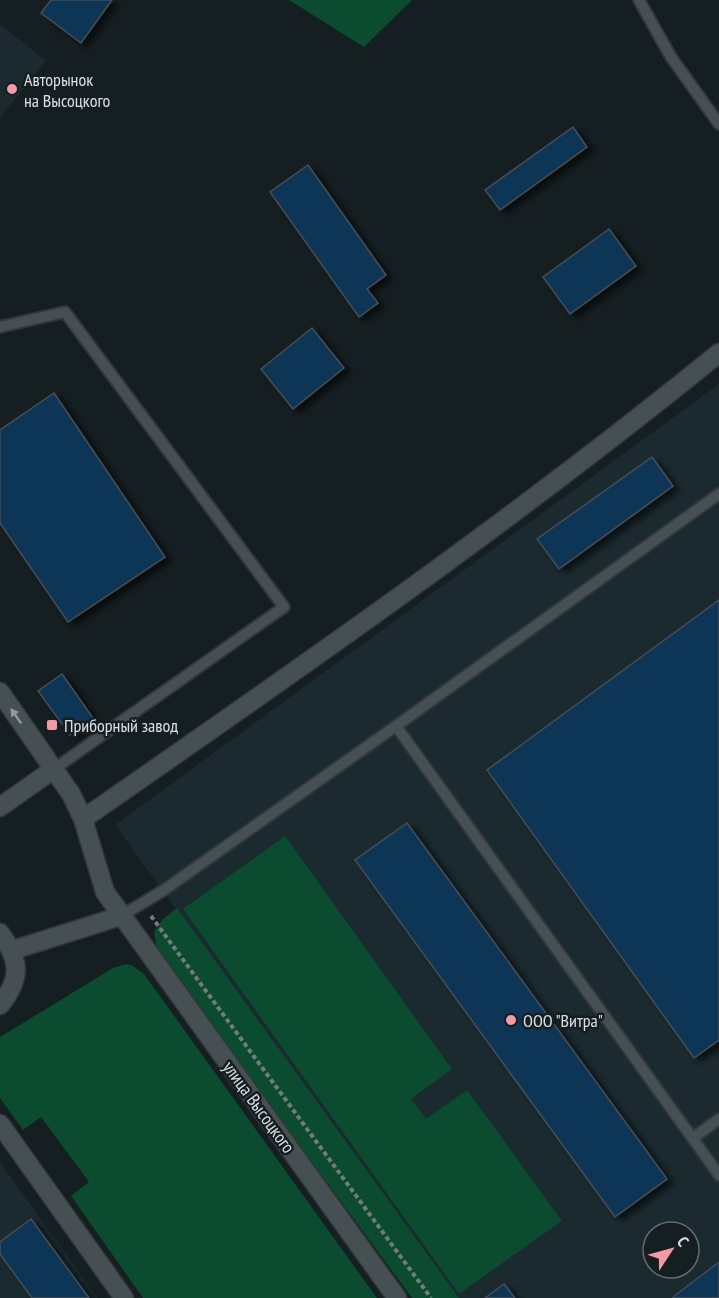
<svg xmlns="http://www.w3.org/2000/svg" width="719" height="1298" font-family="'PT Sans Narrow',sans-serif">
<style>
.built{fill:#1a2a2f;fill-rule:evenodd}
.green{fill:#0b4b30}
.building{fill:#113555;stroke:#474d54;stroke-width:1.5;filter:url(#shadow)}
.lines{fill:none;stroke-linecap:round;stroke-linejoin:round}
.lane-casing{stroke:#32383a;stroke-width:14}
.street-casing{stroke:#32383a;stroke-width:21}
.path{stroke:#747b7e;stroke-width:4;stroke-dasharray:4.5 3;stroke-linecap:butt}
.lane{stroke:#465053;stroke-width:10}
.street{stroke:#465053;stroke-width:18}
.oneway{fill:#90989a}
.poi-dot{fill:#f39aa8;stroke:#151e21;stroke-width:2}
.labels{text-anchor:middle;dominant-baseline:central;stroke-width:5;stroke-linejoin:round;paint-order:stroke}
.poi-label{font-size:18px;fill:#dae0e2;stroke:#151e21;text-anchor:start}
.street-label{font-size:18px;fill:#dae0e2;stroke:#151e21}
</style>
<defs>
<filter id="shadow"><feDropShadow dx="6" dy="4" stdDeviation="3" flood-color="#0009"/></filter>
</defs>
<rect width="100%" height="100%" fill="#151e21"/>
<path class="built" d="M0,24l46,37 -46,57z
M719,384v914h-260l-344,-473zM653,1232h36v36h-36z
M0,1162l98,136h-98z"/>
<path class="green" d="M289,0h123l-48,47z
M285,836l167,233 -41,30 15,20 41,-29 95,131 -103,73 -276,-385z
M177,908l282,390h-47l-241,-327 -14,-23 -3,-16 9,-13z
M126,964l7,2 11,8 233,324h-234l-72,-102 18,-14 -48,-65 -18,13 -23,-32v-61l113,-69z"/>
<path class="building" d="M51,0h61l-31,43 -40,-30z
M573,127l14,20 -87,63 -15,-20z
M308,165l78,110 -19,14 11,14 -19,14 -89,-125z
M609,229l27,37 -66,48 -27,-37z
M312,328l32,40 -51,41 -32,-40z
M54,393l111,164 -97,65 -68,-99v-93z
M652,457l21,29 -114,83 -22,-30z
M719,600v440l-25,18 -207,-288z
M62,674l31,44 -23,17 -32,-44z
M407,823l260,356 -52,38 -260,-357z
M31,1219l58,79h-57l-32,-44v-12z
M719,1262v36h-46v-1z
M504,1284l11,14h-30z"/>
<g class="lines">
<g class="lane-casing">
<path id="lane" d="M639,0l32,57 48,67
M0,327l65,-15 219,295 -230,162
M396,726l323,449
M121,916l43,-26 232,-164 323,-232
M693,1138l26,-19"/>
</g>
<g class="street-casing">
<path id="street" d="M0,692l71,102 12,25 22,73 292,406
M0,807l54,-38
M83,819c216,-150 432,-300 636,-466
M0,933c20,27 22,45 0,72
M13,950l108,-34
M0,1124l124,174"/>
</g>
<path class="path" d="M151,916l280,382"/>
<use href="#lane" class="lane"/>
<use href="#street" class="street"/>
</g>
<defs><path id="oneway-solid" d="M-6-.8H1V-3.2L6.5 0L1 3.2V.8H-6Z" transform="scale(1.5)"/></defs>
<use class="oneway" href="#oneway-solid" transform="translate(16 716) rotate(-125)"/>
<g class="poi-dot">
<circle cx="12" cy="89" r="6"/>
<rect x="46" y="719" width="12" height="12" rx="3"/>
<circle cx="511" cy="1020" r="6"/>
</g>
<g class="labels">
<g class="poi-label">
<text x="24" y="79">Авторынок<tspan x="24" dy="21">на Высоцкого</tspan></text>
<text x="64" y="725">Приборный завод</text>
<text x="523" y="1020">ООО "Витра"</text>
</g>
<g class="street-label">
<text transform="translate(259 1107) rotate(54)">улица Высоцкого</text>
</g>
</g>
<g transform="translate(671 1250) rotate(54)"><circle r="28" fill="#151e21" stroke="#646c6e" stroke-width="1.5"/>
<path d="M0-4.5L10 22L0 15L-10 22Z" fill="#f39aa8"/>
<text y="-9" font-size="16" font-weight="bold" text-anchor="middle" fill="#dae0e2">С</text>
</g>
</svg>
